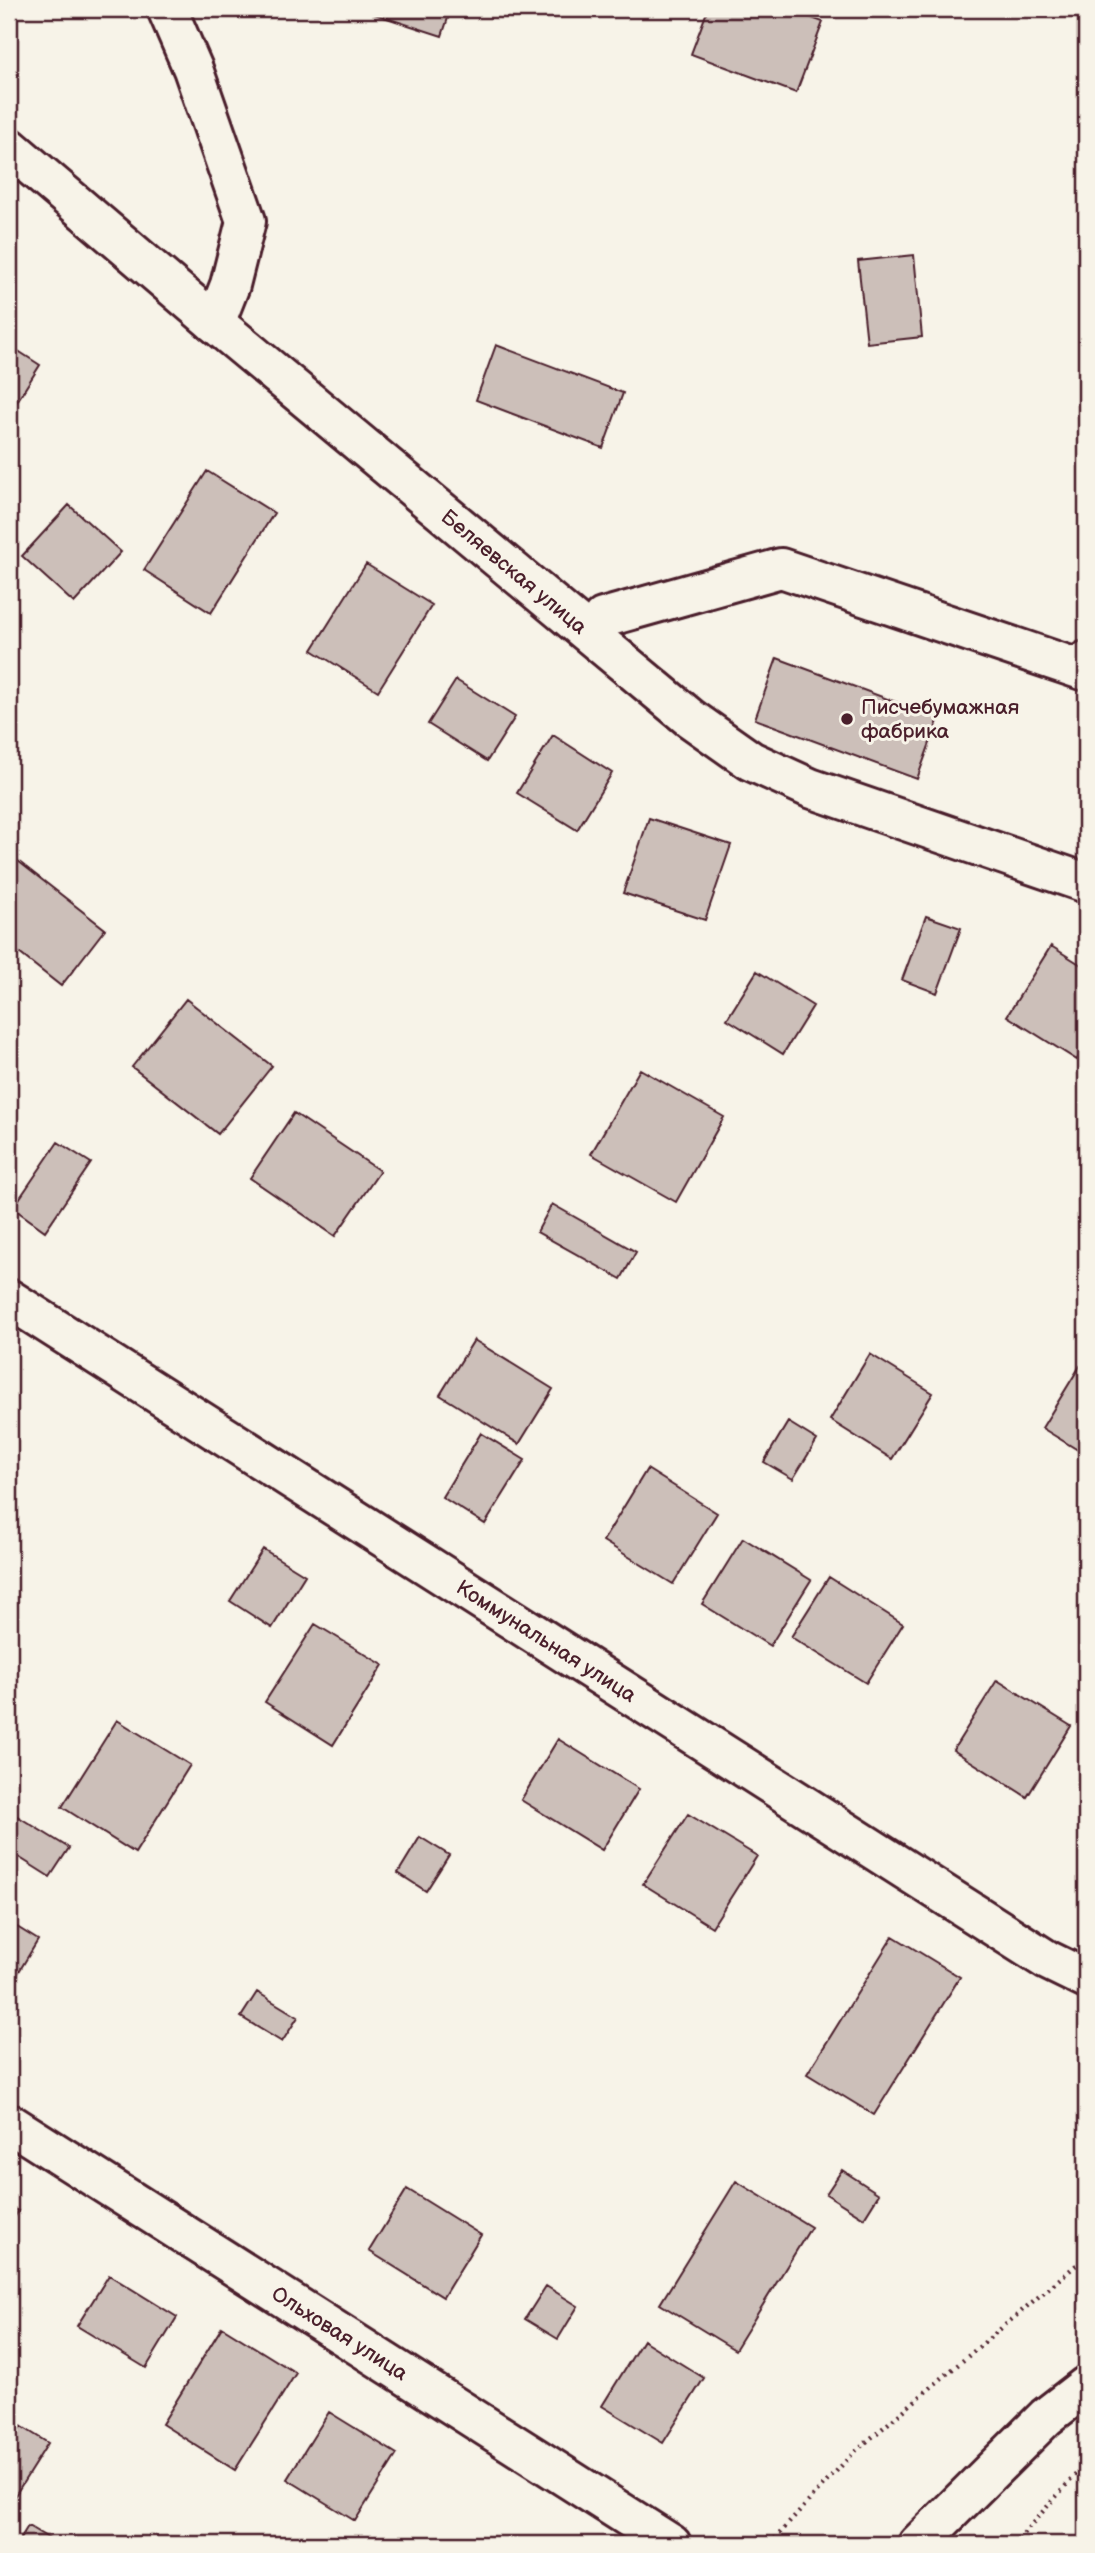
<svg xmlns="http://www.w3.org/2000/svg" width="1095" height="2553" font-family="'Balsamiq Sans',sans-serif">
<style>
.building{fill:#ccbfb9;stroke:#4a1f2b;stroke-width:2}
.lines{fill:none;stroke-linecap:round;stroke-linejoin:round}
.minor-casing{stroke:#4a1f2b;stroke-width:44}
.major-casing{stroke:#4a1f2b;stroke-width:44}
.path{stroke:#4a1f2b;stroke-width:4.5;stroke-dasharray:2 5;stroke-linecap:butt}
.minor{stroke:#f7f3e8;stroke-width:38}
.major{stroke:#f7f3e8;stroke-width:38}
.poi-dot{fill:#4a1f2b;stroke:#f7f3e8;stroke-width:2.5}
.labels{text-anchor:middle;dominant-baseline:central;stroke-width:6;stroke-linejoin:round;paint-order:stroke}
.street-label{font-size:21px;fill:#4a1f2b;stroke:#f7f3e8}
.poi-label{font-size:21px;fill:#4a1f2b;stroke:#f7f3e8;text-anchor:start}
</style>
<rect width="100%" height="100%" fill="#f7f3e8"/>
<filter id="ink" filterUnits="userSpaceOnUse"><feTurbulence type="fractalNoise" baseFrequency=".0143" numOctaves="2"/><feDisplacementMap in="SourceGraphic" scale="14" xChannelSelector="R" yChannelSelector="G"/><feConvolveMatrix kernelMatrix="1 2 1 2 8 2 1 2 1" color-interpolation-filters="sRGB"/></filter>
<g filter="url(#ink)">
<path class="building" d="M359,9h92l-9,27z
M708,9h79l36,13 -27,71 -105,-39z
M914,255l8,82 -55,6 -9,-82z
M9,345l31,20 -31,49z
M496,345l127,48 -20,55 -127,-48z
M207,471l67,42 -63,100 -67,-43z
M69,505l52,47 -47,51 -52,-47z
M366,564l66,41 -54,86 -66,-41z
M777,658l162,60 -22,61 -162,-60z
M456,680l59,37 -28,44 -59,-37z
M553,735l59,38 -35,57 -60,-37z
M649,818l82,27 -26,75 -82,-27z
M9,854l96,75 -44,57 -52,-41z
M926,916l35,12 -24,65 -35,-13z
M1051,946l35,22v76l-9,16 -70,-44z
M757,971l56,35 -30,48 -56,-35z
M186,999l86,67 -54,68 -86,-67z
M640,1069l84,48 -48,85 -85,-48z
M294,1113l86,58 -45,65 -85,-58z
M58,1142l33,21 -46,68 -32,-23z
M552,1204l84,48 -15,27 -84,-47z
M474,1340l79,49 -34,55 -79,-49z
M870,1354l63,39 -41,66 -62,-39z
M1080,1366l6,4v85l-44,-27z
M788,1422l29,18 -24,39 -29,-17z
M481,1433l44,27 -40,64 -43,-27z
M647,1469l70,44 -44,71 -70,-43z
M743,1538l68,42 -41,66 -68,-42z
M263,1549l42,26 -33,53 -42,-27z
M829,1577l74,47 -37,59 -75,-46z
M315,1624l68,41 -50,80 -68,-43z
M997,1680l74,46 -44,71 -74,-47z
M117,1720l73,45 -55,88 -73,-46z
M558,1739l81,50 -37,61 -81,-50z
M9,1811l60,37 -19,29 -41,-26z
M688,1814l69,42 -45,71 -69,-43z
M1086,1820v16l-7,-4z
M420,1837l29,18 -23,36 -28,-18z
M9,1922l29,18 -29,48z
M893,1936l67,41 -86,138 -67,-41z
M257,1992l41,25 -16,25 -41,-25z
M842,2170l37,24 -15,24 -38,-24z
M736,2181l75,46 -76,123 -75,-46z
M407,2189l74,46 -38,62 -74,-46z
M9,2205l9,6 -9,16z
M109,2275l68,42 -31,51 -69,-42z
M546,2286l32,20 -20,33 -33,-20z
M222,2327l74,46 -61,97 -73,-46z
M643,2340l61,38 -41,65 -61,-37z
M329,2412l68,42 -42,67 -68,-42z
M21,2426l27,17 -37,59 -2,-2v-54z
M28,2526l30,18h-41z"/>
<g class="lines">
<g class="minor-casing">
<g id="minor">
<path d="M167,9l26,60 53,152 -16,64 -15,38"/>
<path d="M603,618l178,-50 301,102 4,-9"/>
<path id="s1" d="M9,1299l1038,661 39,19"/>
<path id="s2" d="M9,2123l662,421"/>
<path d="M918,2544l128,-127 40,-31"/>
</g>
</g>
<g class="major-casing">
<g id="major">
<path id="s3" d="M9,147l206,176 475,395 61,43 59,27 276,95"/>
</g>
</g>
<path class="path" d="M770,2544l82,-90 223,-188 11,-5
M1014,2544l72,-81"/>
<use href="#minor" class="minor"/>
<use href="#major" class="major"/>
</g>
</g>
<circle class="poi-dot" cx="847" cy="719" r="7"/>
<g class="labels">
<g class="street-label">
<text stroke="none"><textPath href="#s3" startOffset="660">Беляевская улица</textPath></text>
<text stroke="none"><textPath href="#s1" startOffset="637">Коммунальная улица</textPath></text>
<text stroke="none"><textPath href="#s2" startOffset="392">Ольховая улица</textPath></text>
</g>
<g class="poi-label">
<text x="861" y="707">Писчебумажная<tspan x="861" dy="24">фабрика</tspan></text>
</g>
</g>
<rect width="1095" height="2553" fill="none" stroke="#f7f3e8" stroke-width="35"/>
<rect x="18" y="18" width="1060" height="2518" fill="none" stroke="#4a1f2b" stroke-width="2.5" filter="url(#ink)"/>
</svg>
